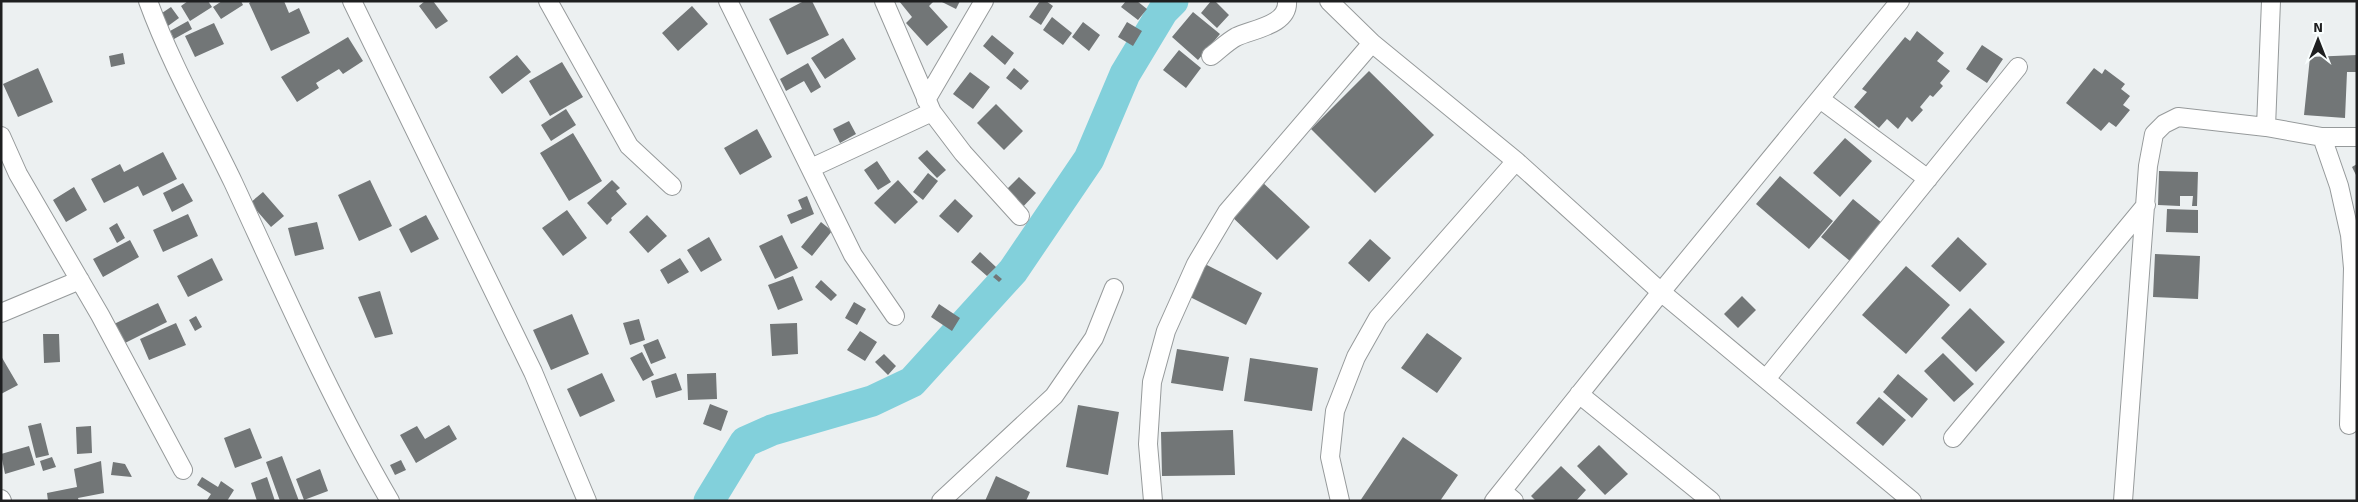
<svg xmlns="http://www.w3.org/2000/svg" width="2358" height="502" font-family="Signika,sans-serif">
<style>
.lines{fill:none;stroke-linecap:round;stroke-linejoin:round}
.river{stroke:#82d0db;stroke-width:31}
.building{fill:#727677}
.minor-casing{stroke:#969a9b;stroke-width:20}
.minor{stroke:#fff;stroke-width:18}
</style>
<rect width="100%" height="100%" fill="#ecf0f1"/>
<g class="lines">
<path class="river" d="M709,501l36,-59 27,-12 100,-29 40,-19 101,-111 76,-112 36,-85 38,-63 10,-10"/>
</g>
<path class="building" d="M188,1h20l4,6 -22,14 -9,-15z
M222,1h19l2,4 -22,14 -8,-12z
M252,1h32l5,12 10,-5 11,25 -39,18 -22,-48z
M425,1h8l15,20 -12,8 -17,-23z
M804,1h8l17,34 -42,20 -18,-36z
M899,1h35l-5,5 19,21 -21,19 -21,-23 6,-6z
M940,1h20l-4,8z
M1040,1h6l7,5 -12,19 -12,-8z
M1126,1h11l10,8 -9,11 -17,-13z
M1211,1h4l14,14 -12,13 -16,-15z
M692,6l16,18 -30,27 -16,-18z
M171,7l8,11 -11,8 -9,-11z
M1193,12l27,22 -22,26 -26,-23z
M1052,17l20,16 -9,12 -20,-15z
M188,21l4,8 -18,10 -4,-8z
M1083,22l17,13 -11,16 -17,-14z
M1127,22l15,9 -9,15 -15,-9z
M214,23l10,21 -29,13 -10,-21z
M1917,31l27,22 -7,8 13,10 -10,12 3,3 -10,11 -3,-2 -10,12 3,3 -11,12 -5,-5 -9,12 -11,-10 -8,9 -25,-21 13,-15 -5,-3 43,-52 5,4z
M992,35l22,18 -9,12 -22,-19z
M348,37l15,24 -20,13 -4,-5 -23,14 3,5 -22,14 -16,-25z
M843,38l13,21 -31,20 -14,-21z
M1982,45l21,14 -16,24 -21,-14z
M1179,50l22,18 -15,20 -23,-18z
M123,53l2,11 -14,3 -2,-11z
M517,55l14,17 -29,22 -13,-17z
M2357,55v17h-10l-2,46 -41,-3 6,-58z
M562,62l21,35 -33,19 -21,-35z
M808,63l13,24 -10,6 -7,-12 -18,10 -6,-12z
M38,68l15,34 -35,15 -15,-33z
M1014,68l15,13 -8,9 -15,-12z
M2094,68l8,6 3,-5 20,15 -4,5 9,7 -7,9 7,5 -14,17 -7,-5 -8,9 -35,-28z
M1369,71l65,64 -59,58 -64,-64z
M970,72l20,15 -17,22 -20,-15z
M996,104l27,27 -19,19 -27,-27z
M566,109l10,16 -25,16 -10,-16z
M849,121l7,13 -16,9 -7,-14z
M757,129l15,28 -32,18 -16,-27z
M573,133l29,48 -33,20 -29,-48z
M1845,138l27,23 -32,36 -27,-24z
M927,150l19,20 -9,8 -19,-20z
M163,152l14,27 -34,17 -5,-10 -34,17 -13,-24 29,-15 4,8z
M877,161l14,21 -13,8 -14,-20z
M2357,164v13l-5,-10z
M2159,171l39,1 -1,34h-5l1,-10h-13v10l-22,-1z
M928,173l10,8 -15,19 -10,-8z
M1780,176l53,45 -24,28 -53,-45z
M1019,177l17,16 -16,17 -17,-17z
M1259,179l51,48 -33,33 -50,-48z
M370,180l22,46 -33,15 -21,-46z
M612,180l8,8 -4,3 11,13 -16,14 1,2 -5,5 -20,-22z
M898,180l20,22 -23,22 -21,-21z
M183,183l10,18 -21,11 -9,-19z
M74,187l13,23 -21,12 -13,-22z
M263,192l21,24 -13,11 -21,-24z
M807,196l7,18 -23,10 -4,-9 15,-6 -4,-9z
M955,199l18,17 -15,17 -19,-17z
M1853,199l29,24 -32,38 -29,-24z
M2167,209l31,1v23l-32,-1z
M567,210l20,28 -24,18 -21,-28z
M188,214l10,22 -35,16 -10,-22z
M426,215l13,24 -28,14 -12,-24z
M647,215l20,21 -19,17 -19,-21z
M317,222l7,27 -29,7 -7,-28z
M821,222l11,9 -20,25 -11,-9z
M117,223l8,15 -8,5 -8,-15z
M782,235l16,33 -23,11 -16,-33z
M709,237l13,23 -21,12 -14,-22z
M1958,237l29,27 -27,28 -29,-26z
M1370,239l21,19 -22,24 -21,-19z
M130,240l9,17 -36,20 -10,-18z
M980,252l16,15 -9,9 -16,-14z
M2155,254l45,2 -2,43 -45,-2z
M212,258l11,22 -35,17 -11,-21z
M680,258l9,14 -21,12 -8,-14z
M1205,264l57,29 -16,32 -58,-29z
M1906,266l44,39 -44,49 -44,-39z
M996,274l6,5 -3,3 -6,-5z
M793,276l10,24 -25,10 -10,-25z
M821,280l16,15 -6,6 -16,-14z
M380,291l13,43 -18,4 -17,-41z
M1742,296l14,14 -18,18 -14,-14z
M854,302l12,7 -9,16 -12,-7z
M158,303l9,19 -44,22 -9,-20z
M939,304l21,14 -8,13 -21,-14z
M1970,308l35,34 -29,30 -35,-34z
M572,314l17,40 -38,16 -18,-40z
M196,316l6,11 -7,4 -6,-11z
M639,319l6,21 -15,5 -7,-22z
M176,323l10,22 -37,15 -9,-21z
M797,323l1,31 -26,2 -2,-32z
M860,331l17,11 -12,19 -18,-11z
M1427,333l35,25 -25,35 -36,-25z
M43,334h16l1,28 -16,1z
M658,339l8,19 -15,6 -8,-19z
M1177,349l52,8 -6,34 -52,-8z
M642,352l12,23 -11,6 -13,-23z
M1943,353l31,31 -20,18 -30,-31z
M884,354l12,12 -8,9 -13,-13z
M1,356l17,29 -17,9z
M1250,358l68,10 -6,43 -68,-10z
M602,373l13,28 -35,16 -13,-28z
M676,373l6,17 -26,8 -5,-17z
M716,373l1,26 -29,1 -1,-26z
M1898,374l30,25 -16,19 -29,-26z
M1879,397l27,23 -23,26 -27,-23z
M710,404l18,7 -7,20 -18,-7z
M1078,405l41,7 -11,63 -42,-8z
M41,423l8,32 -13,3 -8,-32z
M449,425l8,14 -41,24 -16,-28 17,-9 8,13z
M91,426l1,27 -15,1 -1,-27z
M250,428l12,30 -27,10 -11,-30z
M1233,430l2,45 -73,1 -1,-44z
M1403,437l55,38 -18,26h-80z
M1599,445l29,29 -23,21 -28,-29z
M29,446l6,19 -30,9 -4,-20z
M282,456l17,45h-19l-14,-39z
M52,457l4,10 -13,4 -3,-10z
M401,460l5,10 -11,5 -5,-10z
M101,461l3,32 -26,5 1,3h-31l-1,-8 30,-6 -3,-18z
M113,462l12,2 7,13 -21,-2z
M1561,466l25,24 -10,11h-40l-5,-5z
M320,469l8,22 -24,9 -8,-21z
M996,476l34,16 -4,9h-41z
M202,477l16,10 3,-6 13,9 -7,11 -20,-1 4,-6 -14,-9z
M267,477l8,24h-18l-6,-18z"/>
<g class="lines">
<g class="minor-casing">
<path id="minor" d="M148,1c23,63 56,121 85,181 50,108 97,216 157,319
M352,1l181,371 54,129
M548,1l81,145 43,40
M728,1l125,254 42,61
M884,1l48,111 31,41 57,63
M1329,1l43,42 144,118 145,131 251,209
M1211,56c8,-6 16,-14 25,-19 17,-8 53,-12 51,-36
M1820,99l108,80
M926,100l58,-99
M2266,127l5,-126
M1,136l17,38 82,141 83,155
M2322,137l17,49 11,49 3,33 -4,157
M811,168l121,-56
M1,313l79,-33
M1766,379l252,-312
M1579,394l132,107
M1953,438l193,-233
M1502,491l12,10
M1,499l1,2
M941,501l113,-105 40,-58 20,-50
M1153,501l-5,-57 4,-62 14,-51 30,-67 31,-52 145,-169
M1340,501l-10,-44 5,-46 21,-54 22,-39 138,-157
M1494,501l167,-209 239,-291
M2123,501l25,-335 6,-32 10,-10 14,-7 88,10 56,10h35"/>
</g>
<use href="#minor" class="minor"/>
</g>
<rect width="2358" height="502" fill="none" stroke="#1e1f20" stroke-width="5"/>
<g transform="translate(2318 40)" stroke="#f9fefe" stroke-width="4" paint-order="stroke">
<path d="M0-4L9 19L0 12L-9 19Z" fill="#1e1f20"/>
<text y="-8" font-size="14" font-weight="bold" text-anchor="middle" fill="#1e1f20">N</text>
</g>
</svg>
